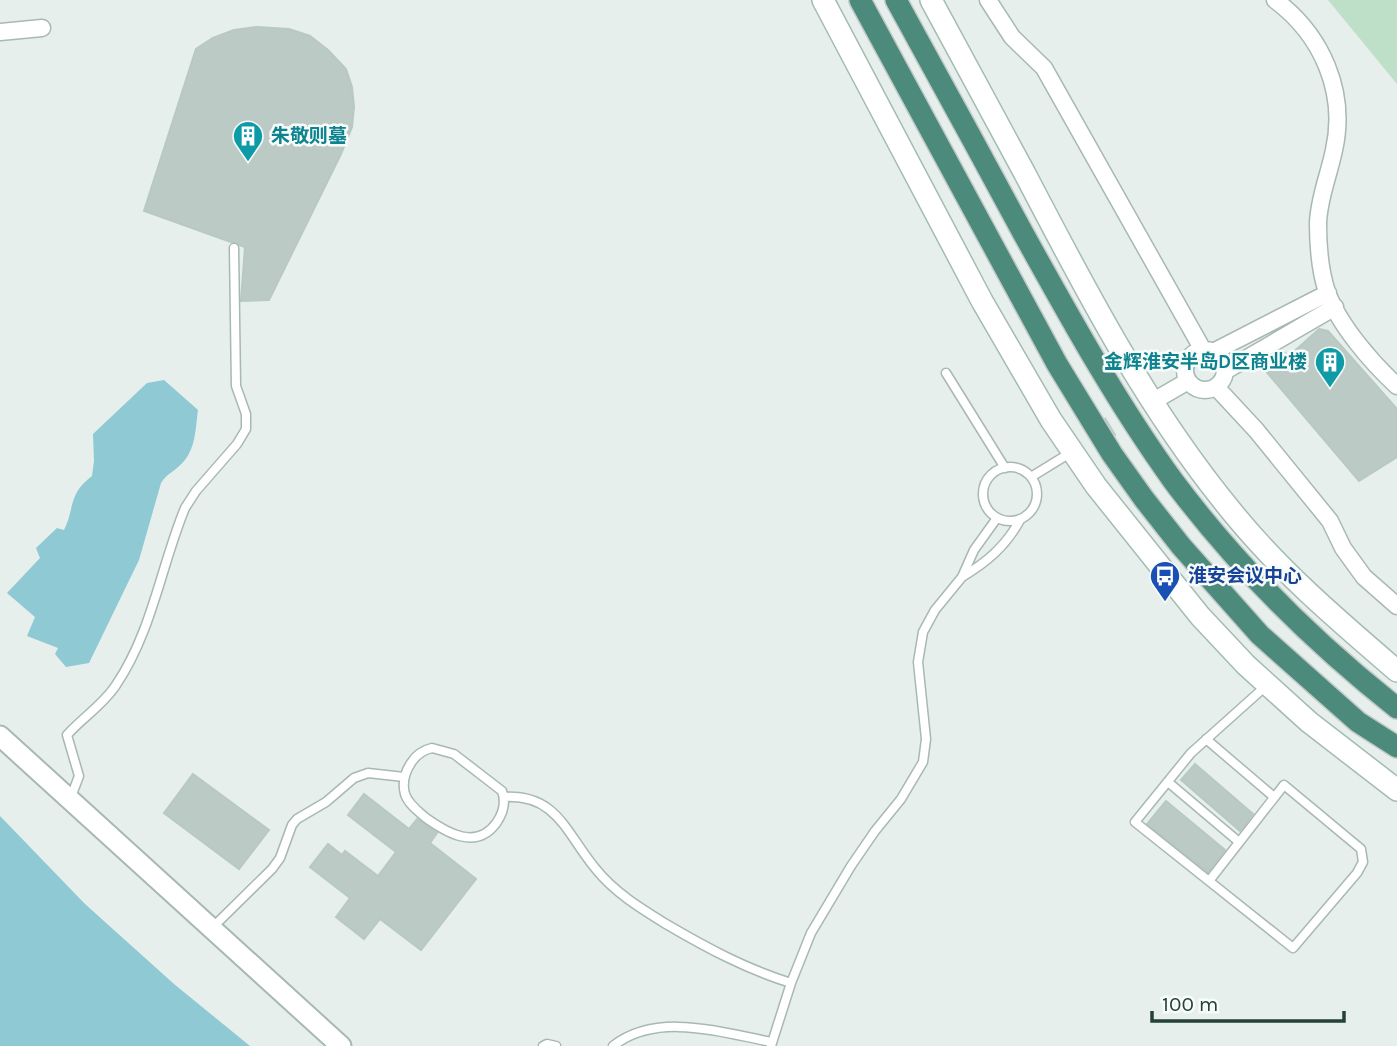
<svg xmlns="http://www.w3.org/2000/svg" width="1397" height="1046" font-family="Karla,'Noto Sans SC',sans-serif">
<style>
.green{fill:#bfe0c8}
.water{fill:#8ec9d4}
.building{fill:#bbcac4;stroke:#b8c9c2;stroke-width:2}
.lines{fill:none;stroke-linecap:round;stroke-linejoin:round}
.secondary-tunnel{stroke:#bfccc8;stroke-width:21;stroke-dasharray:21 10;stroke-linecap:butt}
.service-casing{stroke:#a8b8b2;stroke-width:11}
.minor-casing{stroke:#a8b8b2;stroke-width:19}
.tertiary-casing{stroke:#a8b8b2;stroke-width:23}
.secondary-casing{stroke:#a4bbb3;stroke-width:24}
.trunk-casing{stroke:#c2cac8;stroke-width:24}
.service{stroke:#fff;stroke-width:8}
.minor{stroke:#fff;stroke-width:16}
.tertiary{stroke:#fff;stroke-width:19}
.secondary{stroke:#fff;stroke-width:21}
.trunk{stroke:#4c8a7c;stroke-width:21}
.labels{text-anchor:middle;dominant-baseline:central;stroke-width:5;stroke-linejoin:round;paint-order:stroke}
.culture-label{font-size:19px;font-weight:bold;fill:#0d838f;stroke:#f7fbf9;text-anchor:start}
.transit-label{font-size:19px;font-weight:bold;fill:#164399;stroke:#f7fbf9;text-anchor:start}
</style>
<rect width="100%" height="100%" fill="#e6efeb"/>
<path class="green" d="M1328,0h69v84z"/>
<path class="water" d="M164,380l34,30c-3,22 -2,43 -21,58 -7,6 -11,7 -16,15l-22,77 -50,103 -23,4 -11,-13 3,-6 -31,-12 8,-19 -28,-24 33,-35 -4,-10 21,-20 7,2c11,-22 4,-36 28,-54l2,-15 -1,-27 54,-51z
M0,816l85,88 89,80 76,62h-250z"/>
<path class="building" d="M257,27l32,2 21,7 18,14 18,19 6,18 2,20 -2,20 -11,27 -72,146 -28,1 4,-54 -101,-36 52,-162 17,-11 21,-8z
M1319,329l9,2 69,78v48l-38,24 -95,-112v-8l17,-11 8,6z
M1195,764l58,50 -13,17 -59,-51z
M193,774l76,56 -30,39 -75,-56z
M364,794l45,35 8,-10 20,14 -7,10 46,36 -55,71 -41,-31 -16,20 -28,-22 14,-19 -40,-31 18,-23 14,11 3,-4 33,25 18,-24 -48,-37z
M1166,801l59,49 -17,22 -61,-48z"/>
<g class="lines">
<path class="secondary-tunnel" d="M1093,437l47,-28"/>
<g class="service-casing">
<path id="service" d="M946,373l59,95
M983 494a27 27 0 1 1 54 0a27 27 0 1 1-54 0Z
M1031,477l39,-24
M962,577c25,-15 44,-31 58,-57
M1206,739l68,58
M432,748l22,6 48,37c4,11 1,22 -5,31 -20,29 -50,11 -71,-4 -7,-6 -18,-14 -21,-24 -3,-11 0,-22 6,-31 5,-8 12,-13 21,-15z
M1168,782l71,60
M71,797l8,-21 -12,-41c16,-18 36,-30 49,-50 36,-53 45,-119 69,-177l11,-17 41,-47 9,-15v-15l-10,-28 -2,-138
M504,797c53,-3 62,36 91,71 19,24 45,40 71,56 41,24 80,45 125,59
M1209,881l75,-96 77,64 2,13 -6,11 -64,75 -158,-126 56,-69 76,-68
M212,928l60,-59 8,-11 12,-33 5,-6 29,-17 28,-24 14,-5 36,4
M543,1046l4,-2 9,2
M613,1046c45,-35 109,-13 159,-4
M771,1046l20,-63 20,-50 40,-67 24,-35 26,-32 22,-37 3,-23 -8,-77 5,-30 12,-22 27,-33 12,-27 23,-32"/>
</g>
<g class="minor-casing">
<path id="minor" d="M988,0l24,37 32,31 159,282
M1275,0c47,35 72,92 59,150 -5,25 -15,47 -16,73 0,22 2,48 9,69 12,33 45,71 70,94
M0,32l42,-4
M1185 370a20 20 0 1 1 40 0a20 20 0 1 1-40 0Z
M1213,352l115,-59
M1225,371l110,-64
M1216,387l40,43 74,91 13,27 21,29 33,29
M1152,402l36,-21"/>
</g>
<g class="tertiary-casing">
<path id="tertiary" d="M0,736l341,310"/>
</g>
<g class="secondary-casing">
<path id="secondary" d="M823,0l159,301 69,119 45,66 104,130 46,49 63,57 88,68
M931,0c31,57 62,114 93,172 62,119 123,237 209,341 48,59 107,109 164,158"/>
</g>
<g class="trunk-casing">
<path id="trunk" d="M860,0l197,364 55,90 32,45 37,47 79,89 98,87 39,25
M896,0c43,78 85,155 127,233 47,85 94,170 151,249 63,84 141,161 223,226"/>
</g>
<use href="#service" class="service"/>
<use href="#minor" class="minor"/>
<use href="#tertiary" class="tertiary"/>
<use href="#secondary" class="secondary"/>
<use href="#trunk" class="trunk"/>
</g>
<defs>
<g id="building-pin" transform="scale(1.575)"><path d="M0 17L-7.5 6A9.5 9.5 0 1 1 7.5 6Z" fill="#0f9aa8" stroke="#f7fbf9"/><path d="M-4-6H4V6H1V3H-1V6H-4ZM-2.5-4.3h1.7v1.8h-1.7ZM.8-4.3h1.7v1.8H.8ZM-2.5-1h1.7V.8h-1.7ZM.8-1h1.7V.8H.8Z" fill="#fff"/></g>
<g id="bus-pin" transform="scale(1.575)"><path d="M0 17L-7.5 6A9.5 9.5 0 1 1 7.5 6Z" fill="#1a4fb4" stroke="#f7fbf9"/><path d="M-5-6H5V4H4V6H2V4H-2V6H-4V4H-5ZM-3.5-4V0h7V-4ZM-3.5 1.2v1.5H-2V1.2ZM2 1.2v1.5H3.5V1.2Z" fill="#fff"/></g>
</defs>
<g fill-rule="evenodd">
<use href="#building-pin" x="248" y="136"/>
<use href="#building-pin" x="1330" y="362"/>
<use href="#bus-pin" x="1165" y="576"/>
</g>
<g class="labels">
<g class="culture-label">
<text x="271" y="136">朱敬则墓</text>
<text x="1307" y="362" text-anchor="end">金辉淮安半岛D区商业楼</text>
</g>
<g class="transit-label">
<text x="1188" y="576">淮安会议中心</text>
</g>
</g>
<path d="M1152 1011v10h192v-10" fill="none" stroke="#24423a" stroke-width="3.5"/>
<text x="1162" y="1011" font-size="21" fill="#24423a" stroke="#f7fbf9" stroke-width="5" paint-order="stroke">100 m</text>
</svg>
